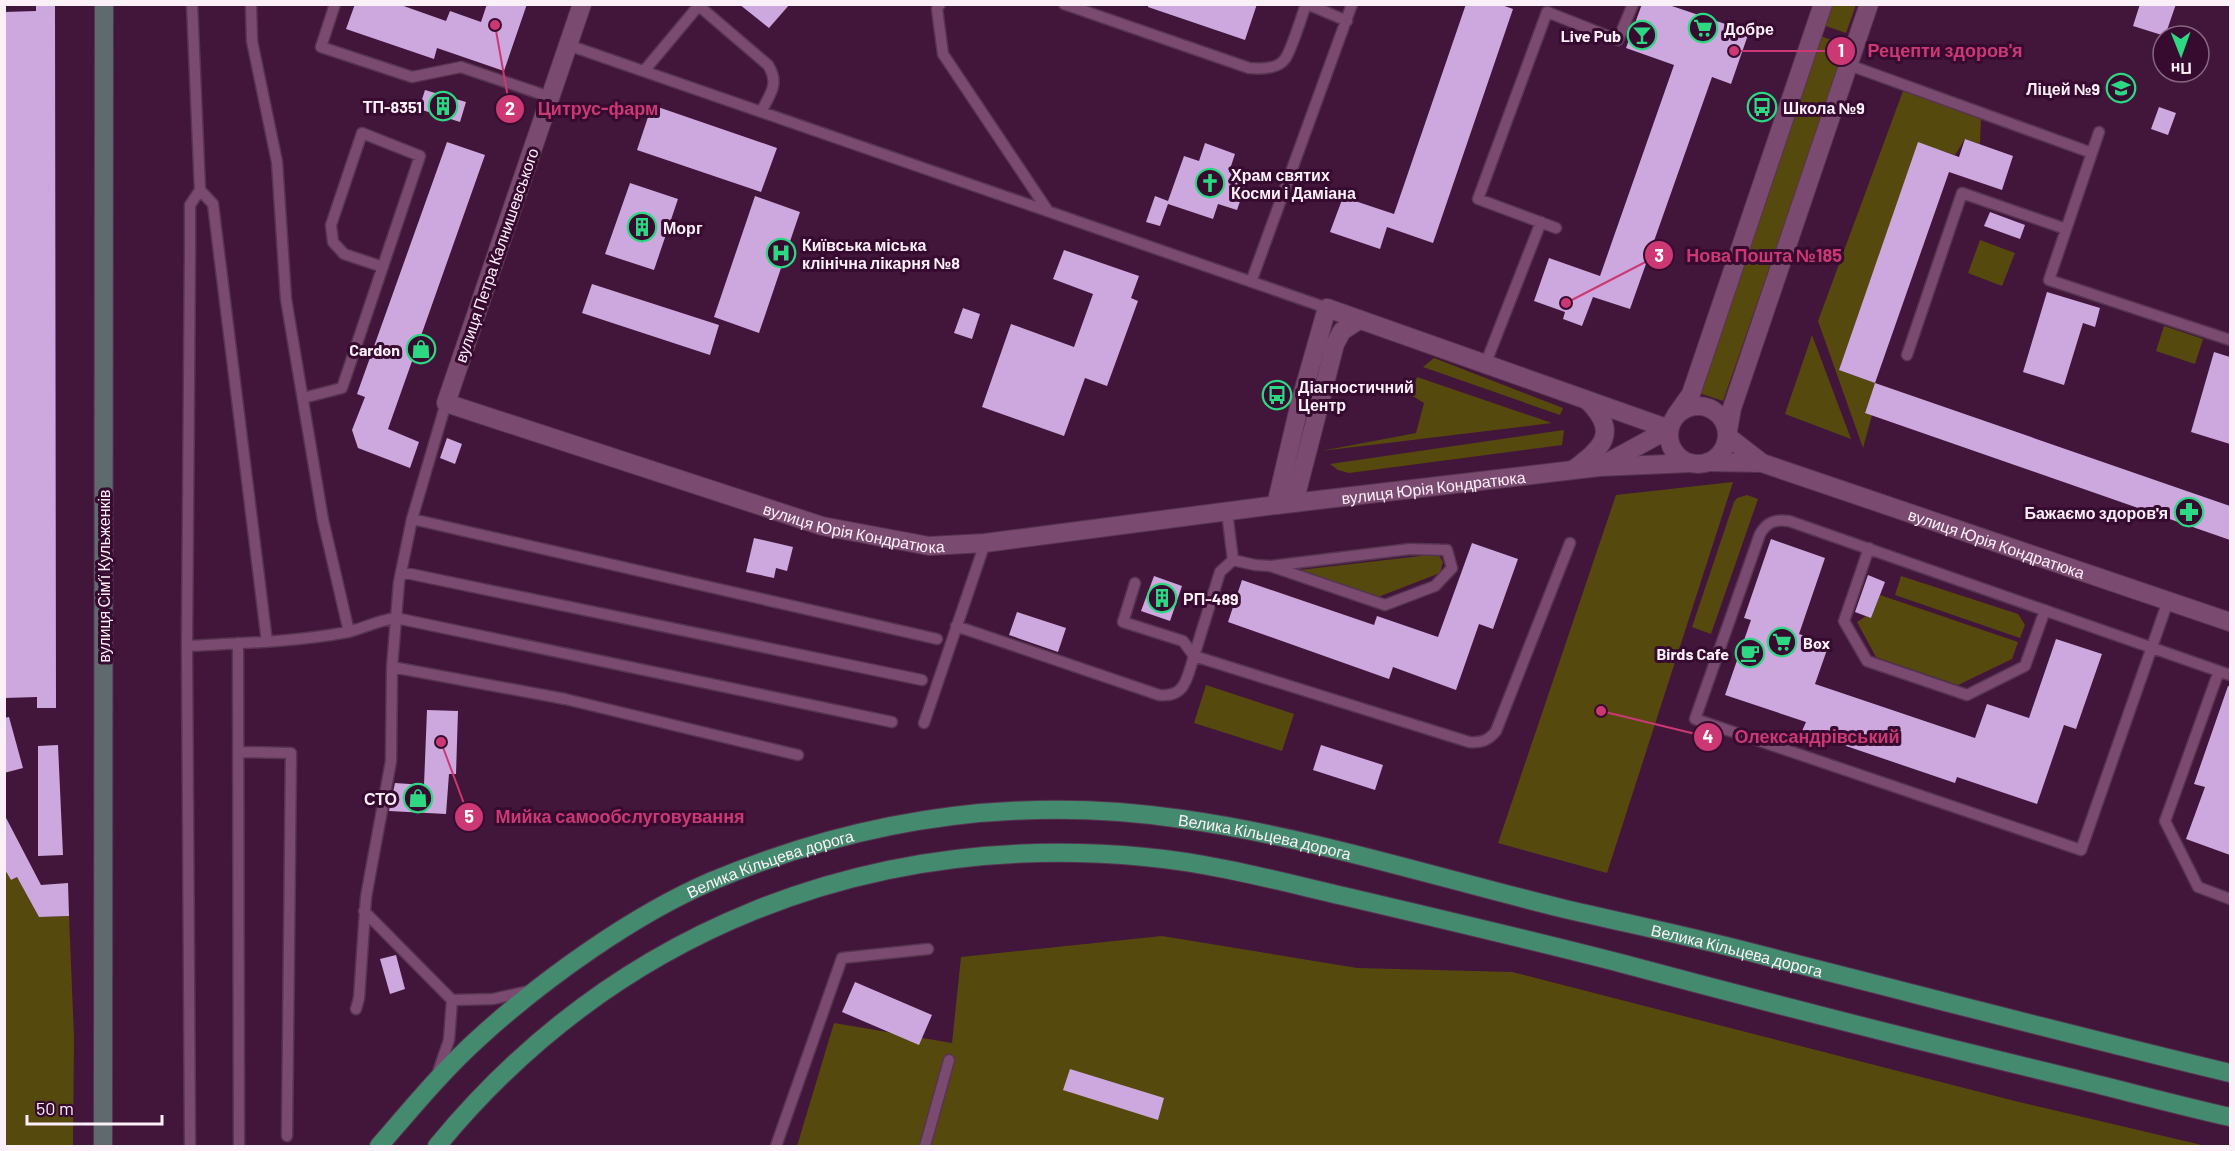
<svg xmlns="http://www.w3.org/2000/svg" width="2235" height="1151" font-family="Barlow,sans-serif">
<style>
.green{fill:#56490d}
.building{fill:#cda8de}
.lines{fill:none;stroke-linecap:round;stroke-linejoin:round}
.lane-casing{stroke:#563550;stroke-width:13}
.street-casing{stroke:#563550;stroke-width:20}
.secondary-casing{stroke:#563550;stroke-width:20}
.primary-casing{stroke:#563550;stroke-width:20}
.lane{stroke:#7b4a70;stroke-width:10}
.street{stroke:#7b4a70;stroke-width:18}
.secondary{stroke:#5f6a6f;stroke-width:18}
.primary{stroke:#438a6e;stroke-width:18}
.labels{text-anchor:middle;dominant-baseline:central;stroke-width:6;stroke-linejoin:round;paint-order:stroke}
.poi-label{font-size:16px;font-weight:bold;fill:#fcf0f8;stroke:#370b30;text-anchor:start}
.street-label{font-size:16px;fill:#fcf0f8;stroke:#370b30}
.leader{fill:none;stroke:#cb3873;stroke-width:2}
.callout-dot{fill:#cb3873;stroke:#370b30;stroke-width:2}
.mark-label{font-size:18px;text-anchor:middle;font-weight:bold;fill:#fff}
.callout-label{font-size:18px;text-anchor:middle;font-weight:bold;fill:#cb3873;stroke:#370b30;stroke-width:6;stroke-linejoin:round;paint-order:stroke}
</style>
<rect width="100%" height="100%" fill="#42163a"/>
<path class="green" d="M1824,5h32l-10,28 -29,-10z
M1817,35l30,10 -124,356 -27,-9z
M1903,91l78,26 -1,27 -15,-5 -10,16 -37,-12 -79,227 36,13 -10,29 7,3 -9,33 -45,-127z
M1980,240l35,13 -13,33 -34,-13z
M2164,326l39,13 -8,25 -39,-13z
M1812,335l39,104 -66,-25z
M1434,358l129,50 -3,7 -137,-48z
M1417,377l135,46 -231,28 95,-18 8,-30 -13,-8z
M1564,430l-2,15 -213,28 -11,-3 -8,-6z
M1733,482l-126,391 -109,-30 118,-348z
M1747,495l11,4 -47,135 -19,-7 42,-125 3,-4z
M1438,554l5,8 -3,11 -62,24 -87,-26z
M1901,576l117,38 7,11 -5,13 -125,-43z
M1880,595l138,47 -6,17 -54,26 -82,-28 -19,-35 9,-6 5,2z
M1206,685l88,29 -12,37 -88,-28z
M4,868l7,12 6,-3 22,40 30,-1 5,121 -1,109h-68z
M1162,936l195,32 155,4 503,129 191,45h-1409l37,-123 118,20 9,-86z"/>
<path class="building" d="M36,4h19l1,704h-19v-11l-33,1v-686l32,-1z
M355,4h43l48,17 4,-10 31,11 6,-18h40l-23,67 -67,-23 -3,11 -88,-30z
M739,4h51l-21,24z
M1148,4h109l-12,36 -97,-33z
M1466,4h33l14,5 -80,234 -46,-16 -7,22 -50,-17 13,-35 51,17z
M1642,4h24l83,28 -18,52 -19,-7 -82,232 -37,-12 -11,29 -19,-7 2,-7 -31,-11 15,-43 51,18 74,-211 -48,-17z
M2140,4h36l-11,32 -32,-10z
M425,90l41,12 -6,20 -41,-13z
M652,105l125,43 -16,44 -124,-42z
M2159,107l17,6 -8,22 -17,-6z
M1965,139l48,17 -11,34 -53,-18 -74,211 -36,-13 79,-228 41,15z
M447,142l38,13 -97,274 31,13 -9,26 -52,-20 -6,-18 13,-33 -8,-3z
M1205,143l30,11 -6,18 19,6 -11,32 -19,-6 -5,15 -45,-15 -8,22 -14,-4 9,-26 13,5 16,-45 15,5z
M630,183l48,16 -24,71 -49,-16z
M755,196l45,16 -41,121 -45,-16z
M1990,212l35,13 -5,14 -36,-13z
M1064,250l75,26 -8,22 7,3 -31,85 -22,-8 -21,58 -82,-29 29,-83 63,23 19,-53 -40,-15z
M592,284l127,41 -9,30 -128,-42z
M2047,292l53,16 -5,19 -12,-4 -19,62 -41,-13z
M963,308l17,6 -8,25 -18,-6z
M2214,352l16,5v87l-39,-12z
M1875,383l355,123v34l-365,-127z
M447,438l15,6 -7,20 -15,-6z
M754,538l39,9 -6,24 -11,-3 -2,10 -28,-6z
M1771,539l54,19 -26,76 30,10 -14,40 160,54 12,-34 42,14 27,-79 46,15 -26,75 -12,-4 -27,79 -80,-27 -2,6 -153,-52 4,-9 -81,-27 26,-75 -7,-2z
M1472,543l46,16 -25,70 -14,-5 -23,66 -63,-23 -4,12 -161,-57 14,-42 132,45 3,-9 61,21z
M1868,575l17,7 -14,36 -16,-6z
M1154,576l28,10 -12,35 -29,-10z
M1017,612l49,16 -8,24 -49,-17z
M2228,686h2v169l-44,-16 19,-52 -11,-3z
M427,710l31,1 -2,63h-7l-3,40 -57,-3 6,-28 29,2z
M9,717l14,51 -19,5v-55z
M58,745l5,110 -25,1v-110z
M1321,745l62,20 -8,25 -62,-20z
M4,814l37,71 27,-2 1,33 -30,1 -22,-40 -6,3 -7,-12z
M396,955l9,34 -15,5 -10,-35z
M855,982l77,33 -13,30 -77,-33z
M1070,1069l94,29 -6,22 -95,-30z"/>
<g class="lines">
<g class="lane-casing">
<path id="lane" d="M251,4l1,37 25,121 9,137 37,221 26,112
M335,4l-14,43 91,30 49,-10 89,30
M940,4l-3,5 6,45 105,157
M1064,4l185,64c11,1 29,1 36,-9 6,-8 17,-43 21,-55
M1307,4l40,17
M699,6l69,59c12,19 2,29 -7,47
M568,45l759,263
M1849,65l243,88
M644,71l56,-67
M2099,132l-50,148 181,60
M200,190l13,14 54,438
M1556,228l-78,-29 69,-187 71,28 15,-36
M1251,282l101,-278
M1907,355l55,-162 104,36
M1485,365l56,-143
M303,398l39,-10 78,-232 -58,-23 -31,92 2,17 11,12 39,13
M1227,512l6,48
M412,519l525,120
M1869,548l-25,73 23,40 100,34 58,-29 20,-56
M1233,560l-13,12 -26,84 275,86c12,1 19,-1 27,-11l74,-188
M1233,560l22,5 15,1 115,39 50,-19 17,-18 -5,-18 -37,-1 -140,17
M401,572l521,108
M2168,601l-87,249 -386,-131 65,-185c7,-12 15,-15 29,-13l441,154
M956,626l203,69c27,3 28,-18 35,-39l-11,-15 -60,-19 12,-39
M238,643l1,503
M187,646c53,-3 108,-4 161,-14 16,-4 31,-12 48,-14l496,104
M392,667l173,32 233,56
M2219,671l-54,150 33,66 32,12
M924,723l61,-180
M238,752l53,1 -4,383
M364,911l88,89 -3,40 -12,35
M452,1000l41,-1 36,-8
M356,1009l3,-11 7,-101 25,-136 1,-94 7,-85 13,-63 34,-116
M190,1146l-3,-500 3,-398v-43l10,-15 -8,-186
M776,1146l66,-188 86,-9
M925,1146l24,-86"/>
</g>
<g class="street-casing">
<g id="street">
<path id="s1" d="M582,4l-136,399 376,123 107,20 56,-3 291,-38 323,-38 91,-4"/>
<circle cx="1698" cy="435" r="29"/>
<path d="M1676,415l15,-21 132,-390"/>
<path d="M1727,436l5,-28 137,-404"/>
<path d="M1727,436l35,27"/>
<path id="s2" d="M1708,462l54,1 468,159"/>
<path d="M1603,465l66,-36"/>
<path d="M1573,470c29,-22 47,-37 15,-69"/>
<path d="M1294,503l41,-159 7,-13 17,-11"/>
<path d="M1276,505l24,-102 27,-95 342,121"/>
</g>
</g>
<g class="secondary-casing">
<path id="secondary" d="M103,1146l1,-1142"/>
</g>
<g class="primary-casing">
<g id="primary">
<path id="s3" d="M379,1146c33,-38 64,-76 102,-110 63,-57 152,-121 231,-155 151,-63 307,-86 470,-62 128,18 253,58 379,89 68,16 137,30 204,48 155,39 310,80 465,117"/>
<path d="M437,1146c178,-216 431,-315 708,-289 67,6 133,24 198,39 94,22 188,44 281,68 149,40 298,78 448,114 53,13 105,27 158,39"/>
</g>
</g>
<use href="#lane" class="lane"/>
<use href="#street" class="street"/>
<use href="#secondary" class="secondary"/>
<use href="#primary" class="primary"/>
</g>
<defs>
<g id="supermarket-ring" transform="scale(1.5)"><circle r="9.5" fill="#370b30" stroke="#2dd883" stroke-width="1.5"/><path d="M-6-5.5h2.5l.6 2H6L4.5 2H-2.5L-4.4-4H-6ZM-1.5 3.2a1.3 1.3 0 1 0 .1 0ZM3 3.2a1.3 1.3 0 1 0 .1 0Z" fill="#2dd883"/></g>
<g id="bar-ring" transform="scale(1.5)"><circle r="9.5" fill="#370b30" stroke="#2dd883" stroke-width="1.5"/><path d="M-6-5H6L.8 .8V4.5H3.5V6h-7V4.5H-.8V.8Z" fill="#2dd883"/></g>
<g id="school-ring" transform="scale(1.5)"><circle r="9.5" fill="#370b30" stroke="#2dd883" stroke-width="1.5"/><path d="M0-5L7-2L0 1L-7-2ZM-4 1L0 2.5L4 1V4Q0 6-4 4Z" fill="#2dd883"/></g>
<g id="building-ring" transform="scale(1.5)"><circle r="9.5" fill="#370b30" stroke="#2dd883" stroke-width="1.5"/><path d="M-4-6H4V6H1V3H-1V6H-4ZM-2.5-4.3h1.7v1.8h-1.7ZM.8-4.3h1.7v1.8H.8ZM-2.5-1h1.7V.8h-1.7ZM.8-1h1.7V.8H.8Z" fill="#2dd883"/></g>
<g id="bus-ring" transform="scale(1.5)"><circle r="9.5" fill="#370b30" stroke="#2dd883" stroke-width="1.5"/><path d="M-5-6H5V4H4V6H2V4H-2V6H-4V4H-5ZM-3.5-4V0h7V-4ZM-3.5 1.2v1.5H-2V1.2ZM2 1.2v1.5H3.5V1.2Z" fill="#2dd883"/></g>
<g id="church-ring" transform="scale(1.5)"><circle r="9.5" fill="#370b30" stroke="#2dd883" stroke-width="1.5"/><path d="M-1.2-6h2.4v3.5h3.3v2.4h-3.3V6h-2.4V-.1h-3.3v-2.4h3.3Z" fill="#2dd883"/></g>
<g id="hospital-ring" transform="scale(1.5)"><circle r="9.5" fill="#370b30" stroke="#2dd883" stroke-width="1.5"/><path d="M-5-5h3v3.5h4V-5h3V5h-3V1.5h-4V5h-3Z" fill="#2dd883"/></g>
<g id="shop-ring" transform="scale(1.5)"><circle r="9.5" fill="#370b30" stroke="#2dd883" stroke-width="1.5"/><path d="M-5-2.5h2.3a2.7 3.5 0 0 1 5.4 0H5L5.5 6h-11ZM-1.5-2.5h3a1.5 2.3 0 0 0-3 0Z" fill="#2dd883"/></g>
<g id="pharmacy-ring" transform="scale(1.5)"><circle r="9.5" fill="#370b30" stroke="#2dd883" stroke-width="1.5"/><path d="M-2-6h4v4h4v4h-4v4h-4v-4h-4v-4h4Z" fill="#2dd883"/></g>
<g id="cafe-ring" transform="scale(1.5)"><circle r="9.5" fill="#370b30" stroke="#2dd883" stroke-width="1.5"/><path d="M-5.5-4.5H6V0H3Q3 3.5 0 3.5H-2.5Q-5.5 3.5-5.5 0ZM3-3.2v2h1.7v-2ZM-6 4.5H4V6H-6Z" fill="#2dd883"/></g>
</defs>
<g fill-rule="evenodd">
<use href="#supermarket-ring" x="1703" y="28"/>
<use href="#bar-ring" x="1642" y="35"/>
<use href="#school-ring" x="2121" y="88"/>
<use href="#building-ring" x="443" y="106"/>
<use href="#bus-ring" x="1762" y="107"/>
<use href="#church-ring" x="1210" y="183"/>
<use href="#building-ring" x="642" y="227"/>
<use href="#hospital-ring" x="781" y="253"/>
<use href="#shop-ring" x="421" y="349"/>
<use href="#bus-ring" x="1277" y="395"/>
<use href="#pharmacy-ring" x="2189" y="512"/>
<use href="#building-ring" x="1162" y="598"/>
<use href="#supermarket-ring" x="1782" y="642"/>
<use href="#cafe-ring" x="1750" y="653"/>
<use href="#shop-ring" x="418" y="798"/>
</g>
<g class="labels">
<g class="poi-label">
<text x="1724" y="28">Добре</text>
<text x="1621" y="35" text-anchor="end">Live Pub</text>
<text x="2100" y="88" text-anchor="end">Ліцей №9</text>
<text x="422" y="106" text-anchor="end">ТП-8351</text>
<text x="1783" y="107">Школа №9</text>
<text x="1231" y="174">Храм святих<tspan x="1231" dy="18">Косми і Даміана</tspan></text>
<text x="663" y="227">Морг</text>
<text x="802" y="244">Київська міська<tspan x="802" dy="18">клінічна лікарня №8</tspan></text>
<text x="400" y="349" text-anchor="end">Cardon</text>
<text x="1298" y="386">Діагностичний<tspan x="1298" dy="18">Центр</tspan></text>
<text x="2168" y="512" text-anchor="end">Бажаємо здоров'я</text>
<text x="1183" y="598">РП-489</text>
<text x="1803" y="642">Box</text>
<text x="1729" y="653" text-anchor="end">Birds Cafe</text>
<text x="397" y="798" text-anchor="end">СТО</text>
</g>
<g class="street-label">
<text transform="translate(496 255) rotate(-71)">вулиця Петра Калнишевського</text>
<text stroke="none"><textPath href="#s1" startOffset="1434">вулиця Юрія Кондратюка</textPath></text>
<text stroke="none"><textPath href="#s1" startOffset="849">вулиця Юрія Кондратюка</textPath></text>
<text stroke="none"><textPath href="#s2" startOffset="302">вулиця Юрія Кондратюка</textPath></text>
<text transform="translate(103 576) rotate(-90)">вулиця Сімʼї Кульженків</text>
<text stroke="none"><textPath href="#s3" startOffset="994">Велика Кільцева дорога</textPath></text>
<text stroke="none"><textPath href="#s3" startOffset="490">Велика Кільцева дорога</textPath></text>
<text stroke="none"><textPath href="#s3" startOffset="1480">Велика Кільцева дорога</textPath></text>
</g>
</g>
<path class="leader" d="M1734 51L1841 51M495 25L510 109M1566 303L1659 255M1601 711L1708 737M441 742L469 817"/>
<g class="callout-dot">
<circle cx="1734" cy="51" r="6"/>
<circle cx="495" cy="25" r="6"/>
<circle cx="1566" cy="303" r="6"/>
<circle cx="1601" cy="711" r="6"/>
<circle cx="441" cy="742" r="6"/>
<circle cx="1841" cy="51" r="15"/>
<circle cx="510" cy="109" r="15"/>
<circle cx="1659" cy="255" r="15"/>
<circle cx="1708" cy="737" r="15"/>
<circle cx="469" cy="817" r="15"/>
</g>
<g class="mark-label">
<text x="1841" y="57">1</text>
<text x="510" y="115">2</text>
<text x="1659" y="262">3</text>
<text x="1708" y="743">4</text>
<text x="469" y="823">5</text>
</g>
<g class="callout-label">
<text x="1945" y="57">Рецепти здоров'я</text>
<text x="598" y="115">Цитрус-фарм</text>
<text x="1764" y="262">Нова Пошта №185</text>
<text x="1817" y="743">Олександрівський</text>
<text x="620" y="823">Мийка самообслуговування</text>
</g>
<rect width="2235" height="1151" fill="none" stroke="#fcf0f8" stroke-width="12"/>
<g transform="translate(2181 54) rotate(179)"><circle r="28" fill="#370b30" stroke="#866780" stroke-width="1.5"/>
<path d="M0-4.5L10 22L0 15L-10 22Z" fill="#2dd883"/>
<text y="-9" font-size="16" font-weight="bold" text-anchor="middle" fill="#fcf0f8">Пн</text>
</g>
<path d="M27 1115v9h135v-9" fill="none" stroke="#fcf0f8" stroke-width="3"/>
<text x="36" y="1115" font-size="18" fill="#fcf0f8" stroke="#370b30" stroke-width="4.5" paint-order="stroke">50 m</text>
</svg>
